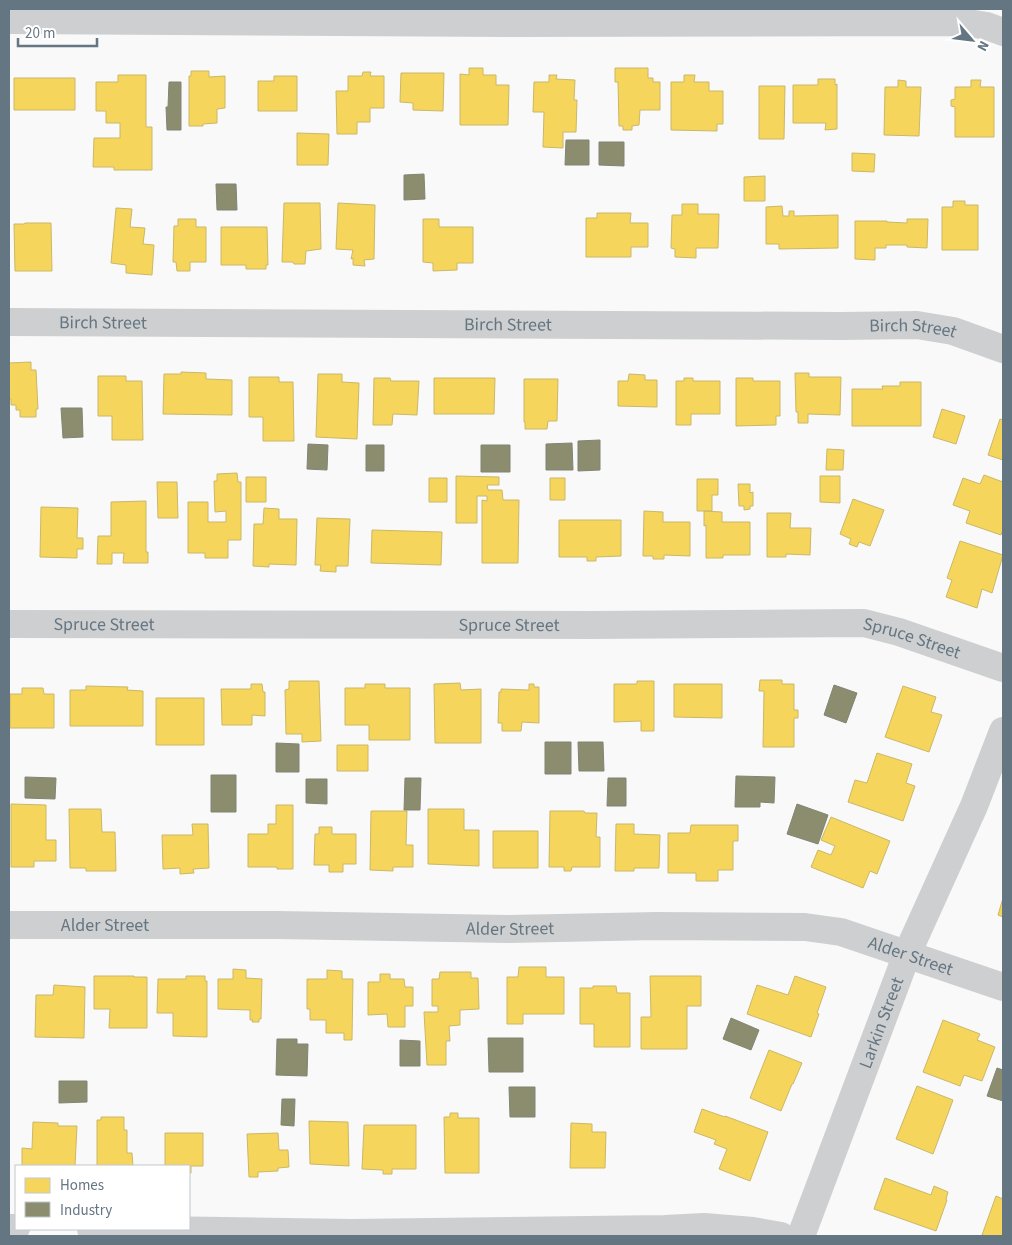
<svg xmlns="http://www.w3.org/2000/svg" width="1012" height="1245" font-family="'Source Sans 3',sans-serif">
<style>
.homes{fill:#f6d55c;stroke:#cab868}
.industry{fill:#8c8c6e;stroke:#808574}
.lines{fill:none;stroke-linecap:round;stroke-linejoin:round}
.street{stroke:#cecfd0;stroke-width:28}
.labels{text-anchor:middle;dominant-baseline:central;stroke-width:5;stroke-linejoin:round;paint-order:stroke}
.street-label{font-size:18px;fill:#657683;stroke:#fff}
</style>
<rect width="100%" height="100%" fill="#f9f9f9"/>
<path class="homes" d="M469,68h14v7h13v10h13l-1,40h-48v-51l9,1z
M615,68h33v10h5v4h7v28h-20l-1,15 -7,1v4h-9v-4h-4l-1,-44h-3z
M191,71h18v6l16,-1v32l-8,1v14l-14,1v2h-14v-50h2z
M363,72h8l-1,4h14v32h-14v14h-13v12h-20l-1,-43h12v-15h14z
M401,73h43l-1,38 -30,-1v-7l-13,-1z
M118,75h28v52h6v43h-38v-3h-21l1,-29h26v-15h-14v-12h-10v-29h22z
M549,75h8l-1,4 19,1 -1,20h3l-1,32h-13v16l-20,-1 1,-35h-11l1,-30h15z
M684,75h11l-1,7h15v9h14v33h-6v7l-46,-1v-48h13z
M274,76h23v35h-39v-30h16z
M14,78h61v32h-61z
M818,79h17v6l2,-1v45l-12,1 1,-7h-33v-38h25z
M898,80l8,1v6h15l-2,49 -35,-1 1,-48h13z
M971,80h10l-1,7h14v50h-39v-30l-4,-1v-6l4,-1v-12h16z
M759,86h26l-1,53h-25z
M297,133l32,1 -1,31h-31z
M852,153l23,1 -1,18 -22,-1z
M765,176v25h-21v-24z
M953,201h12v4h13v45h-36v-43h11z
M284,203h36l1,46 -15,2 -1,13h-11l-1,-2h-11z
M338,203l37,2 -1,54 -10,1 1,6 -12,-1v-7l-2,1 2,-9 -17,-1z
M682,204h16v10h21l-1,34h-22v10l-21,-1v-8l-4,-1 1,-33h10z
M782,206l1,10h6v-5h5v5l44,-1v33l-59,1v-5h-13v-37z
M116,208l16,1 -2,18 15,1 -2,16 11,1 -2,30 -26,-2v-8l-15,-2z
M597,213h34l-1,10h18v24h-17v10h-45v-39h11z
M178,219h18v8h10v35h-16v9h-13l-1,-9h-3l1,-36h4z
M423,219h16v8h34v36h-16v7l-24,1v-8l-10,-1z
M907,219h21l-1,29 -20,-1v-2h-21v3h-11v12l-20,-1v-38h32v1l20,1z
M25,223h26l1,48h-37l-1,-47h10z
M221,227h46l1,38h-2v4h-20v-4h-25z
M31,362v8h5l2,39h-2v8h-16v-7h-4v-5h-5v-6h-2v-36z
M181,372l25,1v6l26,1v35l-69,-1 1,-40h17z
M795,373h14v4h32l-1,38 -32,-1v9h-10v-11h-2z
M318,374h24v8l17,1 -2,56 -41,-2z
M629,374l16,1v5h12v27l-39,-1v-25h10z
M98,376h28v5h16l1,59h-31v-24h-14z
M249,377h30v5h14l1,59h-31v-24h-14z
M374,378h16l1,3h28l-2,34 -24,-1 -1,11h-19z
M434,378h61l-1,36h-60z
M684,378h9v3h27v33h-29v11h-15v-44h8z
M736,378h17v3h27v35h-4v9l-40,1z
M524,379h34l-1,42h-9l-1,8h-22v-7h-1z
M900,382h21v44h-69v-37h31l-1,-3h18z
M942,409l23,7 -9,28 -23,-7z
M1000,419l3,1v40l-15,-5z
M827,449l17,1 -1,20h-17z
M237,473l1,9h3v58h-13v18h-23v-5h-17v-51h20v20h18v-11l-11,1 -1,-31h3v-7z
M984,475l19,7v47l-2,6 -35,-12 4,-12 -17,-6 10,-27 17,6z
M456,476l43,1v8h-12l1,5h14l1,10h16l-1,63h-36v-63l5,1v-5h-10v27h-21z
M820,476h20v27l-20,-1z
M246,477h20v25h-20z
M429,478h18v24h-18z
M550,478h15v22h-15z
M697,479h21v16h-6v16h-15z
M157,482h20l1,36h-20z
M738,484h12v9l3,-1v14h-3v3l-6,1v-4h-5z
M853,499l31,11 -14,36 -11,-4 -2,5 -8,-3 2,-5 -11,-5z
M146,501v51h2v11h-25l1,-10h-12v11h-15l1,-28h13v-34z
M41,507l37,1 -1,30h6v11h-6v9l-37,-1z
M264,508l15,1v10h18l-1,46 -27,-1v3l-16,-1 1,-42h9z
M644,511l19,1v10h27v34l-26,-1v4h-11v-3h-10z
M704,511l18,1v10h28v33h-27v3h-17v-33l-2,1z
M767,513h24l-1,15h21l-1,27 -24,-1v3h-19z
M317,518l33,1 -2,47h-12v6l-16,-1 1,-6h-6z
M559,520h62v36l-25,1v4h-9v-4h-28z
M372,530l70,2 -1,33 -70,-2z
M960,541l43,14 -11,38 -10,-4 -5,19 -31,-11 6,-17 -5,-2z
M760,680h22v4h12v26h4v8h-4v29h-31l1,-56h-5z
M289,681h30l2,60 -19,1v-8h-16l-1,-44 4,-1z
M637,681h17v50h-13v-10l-27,1v-38h23z
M460,683l1,7 20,-1v54h-46l-1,-59z
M251,684h11l1,8h2v24l-13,-1v10h-30l-1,-36h30z
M365,684h20v4h25v52h-41v-15h-24v-37h20z
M529,684h5v3h5v36l-17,-1 -1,9h-19v-8h-4l1,-31h2v-3l28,1z
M674,684h48v34l-48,-1z
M86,686l42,1 -1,3 16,1v35h-73v-36h16z
M903,686l33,11 -5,15 11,3 -13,37 -44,-15z
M22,688h21l1,6h10v34h-44v-34h12z
M156,698h48v47h-48z
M337,745h31v26h-31z
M877,753l35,11 -6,19 9,3 -12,35 -55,-19 7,-22 12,3z
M11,804l35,1v35h10v21h-22v6h-23z
M276,805h17v64h-16v-2h-29v-33h20v-10h8z
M69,809h32l1,23h13l1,39h-30v-3h-16z
M428,809h36v21h15v36l-51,-2z
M371,811h36l-1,34h7v22h-20v4l-23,-1z
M550,811h34l1,2h12l-1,24h4v30h-28l-1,4h-7v-4h-15z
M831,817l59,24 -13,33 -7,-3 -7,17 -52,-21 7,-17 13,5 4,-9 -14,-6z
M192,824h16l1,44 -16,1 1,4 -14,1v-6l-17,1 -1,-34h31z
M616,824h18v10l26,1 -1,33h-25v3h-19z
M691,825h47v16h-5v29h-15v11h-22v-8h-28v-40h22z
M319,827h13v7h24v30h-13v8h-14v-7h-15l1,-31h4z
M493,831h45v37h-45z
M1003,898v19l-5,-2z
M519,967h27v10h18v37h-41v10h-16v-47h11z
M233,969l13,1v8l16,1 -1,40h-2v3h-7l1,-2h-3v-10l-32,-1v-30h15z
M327,970l15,1v8h11l-1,61h-8v-7h-18v-13h-16v-11h-3v-30h20z
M440,972h31v6h7l1,31 -19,1v15l-11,1 1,15h-4v24h-19l-3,-53h14v-6h-6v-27h7z
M380,974h10v5h14l1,8h8v19h-8v21h-17l-1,-13 -19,1v-33h12z
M94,976h40v1h13v51h-38l1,-19h-16z
M186,976h19v5h2v56l-34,-1v-23h-16l1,-34h28z
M650,976h51v30h-14v43h-46v-32h10z
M795,976l31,11 -9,26 2,1 -8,23 -64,-23 10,-29 31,10z
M54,985l31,2 -1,51 -49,-1 1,-42h17z
M593,986h23l1,7h13v54h-36v-23h-14v-36h13z
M943,1020l37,14 -3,6 18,7 -13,34 -18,-6 -4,11 -37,-14z
M769,1050l33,13 -9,21h-1l-11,27 -31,-13z
M917,1086l36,14 -20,54 -37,-15z
M702,1109l23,8v-1l43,16 -18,49 -31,-12 8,-20 -13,-5 2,-4 -22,-8z
M450,1113h8v5h21v55h-34l-1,-56h6z
M101,1117h23v13h3v23h5l1,13h-36v-46h4z
M309,1121l39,1 1,44 -39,-2z
M33,1122l25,1v3h19l-2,40h-53v-18l10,1z
M571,1123l21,1v8h14l-1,36h-35z
M364,1125h52v44h-24v5h-9v-4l-21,-1z
M165,1133h38v33h-12v7h-2v-7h-24z
M278,1133l1,17h9l1,17 -11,1v3l-20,1v5h-9l-2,-43z
M885,1178l46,17 3,-9 14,6 -2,7 1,1 -11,31 -62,-22z
M996,1196l7,3v37h-16l-5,-1z"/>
<path class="industry" d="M169,82h12v48h-14l-1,-23h2z
M566,140h23v25h-24z
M599,142h25v24l-25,-1z
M424,174l1,25 -21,1v-25z
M216,184h20l1,26h-20z
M61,408h21l1,29 -20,1z
M600,440v30l-22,1v-30z
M572,443l1,27h-27v-26z
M308,444l20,1 -1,25 -20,-1z
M366,445h18v26h-18z
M481,445h29v27h-29z
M834,685l23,8 -11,30 -22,-8z
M545,742h26v32h-26z
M578,742h25l1,29h-25z
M276,743l23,1v28h-23z
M211,775h25v37h-25z
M736,776l39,1 -1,26 -14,-1v5h-25z
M25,777l31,1 -1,21 -30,-1z
M405,778h16l-1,32h-16z
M608,778h18v28h-19z
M306,779h21v25l-21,-1z
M797,804l31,11 -10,29 -31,-10z
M731,1018l28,12 -8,20 -28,-11z
M488,1038h35v34h-34z
M277,1039h20v5h11l-1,32 -31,-1z
M400,1040l20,1v25h-20z
M997,1068l6,2v31l-16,-5z
M59,1081h28v21l-28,1z
M509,1087h26v30h-25z
M282,1099h13l-1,27 -13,-1z"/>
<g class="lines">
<g class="street">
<path d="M9,20l496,3 457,-1 25,4 16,6"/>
<path id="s1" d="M9,322l832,4 76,-1 36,6 50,18"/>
<path id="s2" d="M9,624l581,1 274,-2 35,9 104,36"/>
<path id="s3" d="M9,925h269l230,4 150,-3 147,1 36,5 162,55"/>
<path d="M9,1228h7"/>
<path d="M91,1229l261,4 313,-4 39,-2 49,4 28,5"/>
<path id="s4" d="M801,1236l106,-282 67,-148 29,-75"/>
</g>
</g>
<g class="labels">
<g class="street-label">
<text stroke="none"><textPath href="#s1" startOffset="94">Birch Street</textPath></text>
<text stroke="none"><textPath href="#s1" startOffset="499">Birch Street</textPath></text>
<text stroke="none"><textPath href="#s1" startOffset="904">Birch Street</textPath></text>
<text stroke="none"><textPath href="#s2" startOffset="95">Spruce Street</textPath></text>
<text stroke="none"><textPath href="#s2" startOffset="500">Spruce Street</textPath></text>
<text stroke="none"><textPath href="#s2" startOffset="905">Spruce Street</textPath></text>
<text stroke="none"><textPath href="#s3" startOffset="96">Alder Street</textPath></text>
<text stroke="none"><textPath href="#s3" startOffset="501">Alder Street</textPath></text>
<text stroke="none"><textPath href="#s3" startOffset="906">Alder Street</textPath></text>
<text stroke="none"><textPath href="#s4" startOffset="228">Larkin Street</textPath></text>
</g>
</g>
<rect width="1012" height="1245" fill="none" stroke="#657683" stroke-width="20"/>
<rect x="15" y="1165" width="175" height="65" fill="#ffffff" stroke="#c1c8cd"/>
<rect x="25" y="1178" width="25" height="15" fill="#f6d55c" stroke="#c1c8cd"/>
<text x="60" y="1190" font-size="15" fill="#657683">Homes</text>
<rect x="25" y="1202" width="25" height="15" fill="#8c8c6e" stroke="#c1c8cd"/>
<text x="60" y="1215" font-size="15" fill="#657683">Industry</text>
<g transform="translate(972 40) rotate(118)" stroke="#ffffff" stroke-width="4" paint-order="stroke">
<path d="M0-4L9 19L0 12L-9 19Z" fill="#657683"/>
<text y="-8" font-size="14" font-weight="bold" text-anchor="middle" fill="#657683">N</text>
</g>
<path d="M18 38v8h79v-8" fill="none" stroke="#657683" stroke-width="2.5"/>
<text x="25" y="38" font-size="15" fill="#657683" stroke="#ffffff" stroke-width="4" paint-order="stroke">20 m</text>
</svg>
